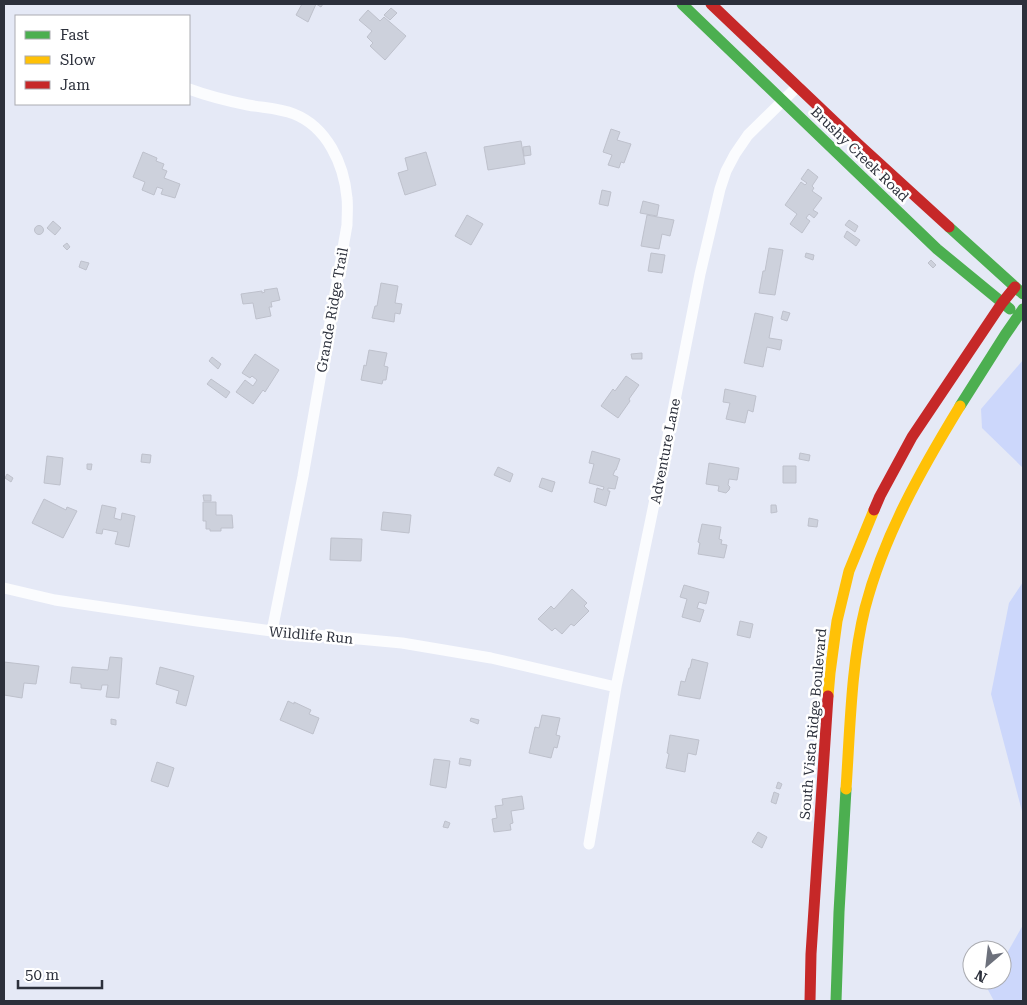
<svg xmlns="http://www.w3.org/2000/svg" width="1027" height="1005" font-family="'Roboto Serif',serif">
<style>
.green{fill:#ccd7fb}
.building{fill:#cdd1dc;stroke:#bec1cc}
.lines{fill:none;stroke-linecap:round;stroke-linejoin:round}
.street{stroke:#fbfcfe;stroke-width:11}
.fast{stroke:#4caf50;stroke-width:11}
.slow{stroke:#ffc107;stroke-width:11}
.jam{stroke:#c62828;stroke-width:11}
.labels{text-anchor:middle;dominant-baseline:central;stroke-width:5;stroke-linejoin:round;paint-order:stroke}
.street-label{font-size:14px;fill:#2c303b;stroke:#fff}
</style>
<rect width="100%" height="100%" fill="#e5e9f6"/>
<path class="green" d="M1023,360v108l-41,-40 -1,-19z
M1023,582v233l-32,-121 18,-91z
M1023,925v76h-29l-7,-13 4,-8h11v-18z"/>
<path class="building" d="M302,4h21l-2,3 -5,-3 -8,18 -12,-7z
M391,8l6,5 -7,7 -6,-5z
M368,10l12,11 4,-4 22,19 -21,24 -15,-14 3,-3 -6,-6 5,-6 -13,-11z
M611,129l9,3 -3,8 14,4 -7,19 -3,-1 -2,6 -11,-3 4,-10 -9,-3z
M521,141l4,23 -37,6 -4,-23z
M530,146l1,9 -7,1 -1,-9z
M143,152l14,6 -1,3 8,3 -2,5 5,2 -3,7 16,6 -5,14 -14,-4 2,-5 -6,-2 -3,8 -12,-5 3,-8 -12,-5z
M426,152l10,33 -31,10 -7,-22 10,-3 -3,-12z
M808,169l10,8 -6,9 2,2 -2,3 10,7 -9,12 5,3 -4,5 -5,-4 -3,4 4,3 -8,12 -12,-9 7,-10 -12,-9 16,-23 4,3 2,-2 -6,-4z
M602,190l9,2 -3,14 -9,-2z
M643,201l16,4 -2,11 -17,-3z
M467,215l16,9 -12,21 -16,-9z
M647,215l27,5 -4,16 -8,-2 -3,15 -18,-3z
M849,220l9,6 -3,6 -10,-7z
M53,221l8,7 -6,7 -8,-7z
M34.5 230a4.5 4.5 0 1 1 9 0a4.5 4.5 0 1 1-9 0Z
M847,231l13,9 -4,6 -12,-9z
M67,243l3,4 -3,3 -4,-4z
M769,248l14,2 -8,45 -16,-2 4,-22h2z
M651,253l14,2 -3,18 -14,-2z
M806,253l8,2 -1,5 -8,-3z
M931,260l5,5 -3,3 -5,-5z
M81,261l8,2 -3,7 -7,-3z
M381,283l17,3 -3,17 7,1 -2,10 -5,-1 -1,9 -22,-4 3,-12h2z
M277,288l3,12 -9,2 1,5h-3l2,9 -15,3 -3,-16 -10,1 -2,-10 21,-3v2l3,-1 -1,-2z
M783,311l7,2 -3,8 -6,-2z
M755,313l18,4 -4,21 13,2 -2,10 -13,-3 -4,20 -19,-4z
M369,350l18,3 -3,13 4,1 -2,13h-3l-1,4 -21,-4 3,-15 2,1z
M642,353v6h-10l-1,-5z
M255,354l24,16 -14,22 -2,-2 -10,14 -17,-12 9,-12 8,6 4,-6 -5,-4 -2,2 -8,-5z
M212,357l9,7 -3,5 -9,-8z
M626,376l13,9 -10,14 1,2 -12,17 -17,-12 12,-17 2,2z
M211,379l19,13 -4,6 -19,-14z
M725,389l31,7 -3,16 -5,-2 -3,13 -19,-4 4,-16 -7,-1z
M592,451l28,8 -4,11h-1l-2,5 5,2 -3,12 -7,-1v3h2l-4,15 -12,-4 3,-14 6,2 1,-3 -15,-4 5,-19 -5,-1z
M800,453l10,2 -1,6 -10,-2z
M142,454l9,1 -1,8 -9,-1z
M47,456l16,2 -3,27 -16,-2z
M709,463l30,5 -2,12 -8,-1 -1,6 2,2 -1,3 -3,3 -8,-2 1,-5 -13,-2z
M87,464h5l-1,6 -4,-1z
M783,466h13v17h-13z
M498,467l15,7 -3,8 -16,-7z
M7,474l6,4 -2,4 -6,-4z
M542,478l13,4 -3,10 -13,-5z
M203,495h8v6h-7z
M44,499l22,11 1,-3 10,4 -14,27 -31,-15z
M203,502h13v13h16l1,13h-12v3h-11v-2h-4v-8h-3z
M102,505l14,3 -2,10 7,2 1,-7 13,3 -6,31 -14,-3 3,-12 -15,-3 -1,5 -6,-1z
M771,505h5l1,7 -6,1z
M383,512l28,3 -2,18 -28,-3z
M809,518l9,2 -1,7 -9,-1z
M702,524l19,3 -2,12 3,1 -1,4 6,1 -3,13 -26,-4 2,-11 -2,-1z
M331,538l31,1 -1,22 -31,-1z
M684,585l25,7 -3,12 -7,-2 -2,6 7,2 -4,12 -18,-5 5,-18 -7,-2z
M572,589l15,14 -3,3 5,5 -15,15 -3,-2 -9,10 -7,-6 -3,3 -14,-12 13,-13 3,3z
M740,621l13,3 -3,14 -13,-3z
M110,657l12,1 -3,40 -13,-1 2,-12h-6l-1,5 -20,-2v-4l-11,-1 2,-16 36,3z
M692,659l16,4 -8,36 -22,-4 3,-14 4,1 4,-14h1z
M4,662l35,4 -3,18 -12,-1 -2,15 -18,-3z
M160,667l34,9 -8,30 -10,-3 3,-12 -23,-7z
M288,701l6,3v-2l17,8 -2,4 10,4 -6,16 -33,-14z
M542,715l18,3 -4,17 4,1 -3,12 -3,-1 -3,11 -22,-5 6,-26 4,1z
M471,718l8,2 -1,4 -8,-3z
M111,719l5,1v5l-5,-1z
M670,735l29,5 -3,15 -8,-2 -3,19 -19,-4 3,-14 -2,-1z
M460,758l11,2 -1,6 -11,-2z
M434,759l16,2 -4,27 -16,-3z
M157,762l17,6 -6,19 -17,-6z
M778,782l4,2 -2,5 -4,-1z
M774,792l5,2 -3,10 -5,-2z
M522,796l2,13 -13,2 2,12 -3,1 1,6 -17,2 -2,-13 5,-1 -2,-12 8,-1 -1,-6z
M445,821l5,2 -2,5 -5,-1z
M758,832l9,5 -5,11 -10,-6z"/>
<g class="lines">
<path class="street" d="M189,89c19,7 39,12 59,16 16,3 31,3 46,9 33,13 50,50 53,84 1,8 0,18 0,27l-44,251 -31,155
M4,588l51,12 142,21 75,10 130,12 89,15 125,29
M589,844l27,-157 48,-231 36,-182 20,-85 6,-18 9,-17 13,-19 50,-49"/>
<path class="fast" d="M682,4l255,245 73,60
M949,227l74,67
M960,406l45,-71 18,-26
M836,1001l3,-89 7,-123"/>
<path class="slow" d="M828,696l2,-23 7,-52 12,-50 25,-61
M846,789c4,-58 5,-125 19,-181 19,-73 56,-138 95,-202"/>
<path class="jam" d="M711,4l147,140 91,83
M874,510l6,-14 32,-59 90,-134 13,-16
M810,1001l1,-47 17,-258"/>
</g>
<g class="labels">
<g class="street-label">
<text transform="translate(860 154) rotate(44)">Brushy Creek Road</text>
<text transform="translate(332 310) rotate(-80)">Grande Ridge Trail</text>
<text transform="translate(665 451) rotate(-79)">Adventure Lane</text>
<text transform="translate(311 635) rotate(5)">Wildlife Run</text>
<text transform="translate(813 724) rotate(-85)">South Vista Ridge Boulevard</text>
</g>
</g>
<rect width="1027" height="1005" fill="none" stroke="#2c303b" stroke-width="10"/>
<rect x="15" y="15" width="175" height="90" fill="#ffffff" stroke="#abacb1"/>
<rect x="25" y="31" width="25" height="8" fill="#4caf50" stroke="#abacb1"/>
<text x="60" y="40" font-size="15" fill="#2c303b">Fast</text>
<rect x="25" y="56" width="25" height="8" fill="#ffc107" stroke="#abacb1"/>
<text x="60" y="65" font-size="15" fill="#2c303b">Slow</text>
<rect x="25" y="81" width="25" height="8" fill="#c62828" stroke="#abacb1"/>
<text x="60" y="90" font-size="15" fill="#2c303b">Jam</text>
<g transform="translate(987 965) rotate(208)"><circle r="24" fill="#ffffff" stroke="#abacb1"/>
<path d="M0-4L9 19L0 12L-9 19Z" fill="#6d717c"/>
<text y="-8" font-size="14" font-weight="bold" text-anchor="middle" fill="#2c303b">N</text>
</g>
<path d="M18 980v8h84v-8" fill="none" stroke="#2c303b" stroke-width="2.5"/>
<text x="25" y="980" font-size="15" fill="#2c303b" stroke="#ffffff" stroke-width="4" paint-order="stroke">50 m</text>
</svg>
